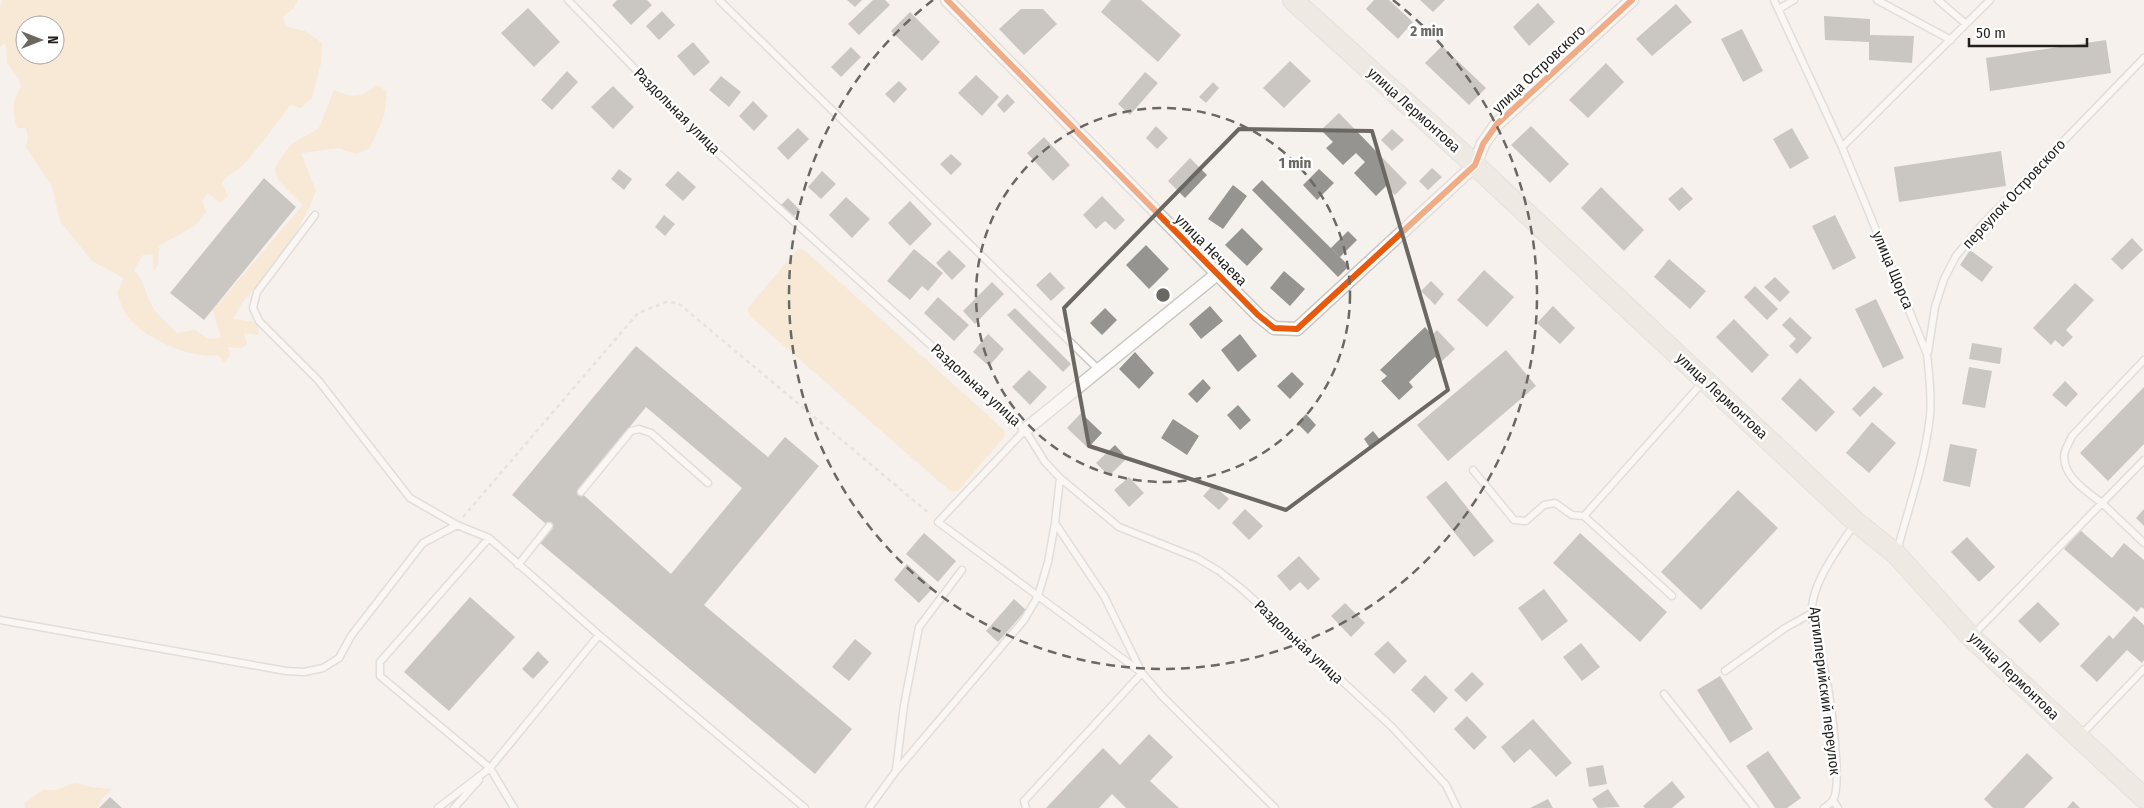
<svg xmlns="http://www.w3.org/2000/svg" width="2144" height="808" font-family="'Fira Sans Condensed',sans-serif">
<style>
.green{fill:#f9dfb9;fill-rule:evenodd}
.building{fill:#969490;fill-rule:evenodd}
.lines{fill:none;stroke-linecap:round;stroke-linejoin:round}
.lane-casing{stroke:#c9c6c2;stroke-width:9}
.street-casing{stroke:#c9c6c2;stroke-width:15}
.primary-casing{stroke:#cfcdca;stroke-width:22}
.path{stroke:#d2d1cf;stroke-width:2.5;stroke-dasharray:4 4;stroke-linecap:butt}
.lane{stroke:#fefdfc;stroke-width:6}
.street{stroke:#fefdfc;stroke-width:12}
.primary{stroke:#e4dfd7;stroke-width:20}
.cycleway-casing{stroke:#fff;stroke-width:9}
.cycleway{stroke:#e8590c;stroke-width:6}
.marked{fill:none;stroke:#6b6864;stroke-width:4;stroke-linejoin:round}
.ring{fill:none;stroke:#6b6864;stroke-width:2.5;stroke-dasharray:9 6}
.labels{text-anchor:middle;dominant-baseline:central;stroke-width:5;stroke-linejoin:round;paint-order:stroke}
.street-label{font-size:15px;fill:#211f1b;stroke:#fff}
.centre{fill:#6b6864;stroke:#fff;stroke-width:2.5}
.ring-label{font-size:15px;text-anchor:middle;font-weight:bold;fill:#6b6864;stroke:#fff;stroke-width:5;stroke-linejoin:round;paint-order:stroke}
</style>
<rect width="100%" height="100%" fill="#f5f1ec"/>
<path class="green" d="M3,0h295l-4,8 -11,8 2,10 20,5 17,12 -1,20 -9,35 -11,10 -11,-3c-15,21 -30,41 -47,60 -8,8 -13,6 -21,18l6,13 -8,7 -12,-10 -6,8 4,11 -10,13 -37,21 -1,19 -4,6 -1,-17 -10,1 -9,15c10,10 11,24 18,36 5,10 18,19 25,27l17,-3 15,9 12,-1 -8,-28 90,-105 -25,-25 -3,-11 5,-10 12,-15 27,-16 15,-38c21,9 25,8 44,-5l9,7 -3,24 -14,32 -14,6 -17,-6 -38,5 15,38c-9,23 -27,57 -43,77 -15,18 -30,29 -40,51l24,3 2,13 -15,-2 3,11 -6,4 -13,-1 2,8 -6,8 -6,-8c-25,5 -75,-17 -90,-38 -5,-6 -8,-17 -11,-24l7,-15 -32,-17 -32,-40 -8,-34 -26,-40 2,-10 -2,-9h-9c-5,-16 -5,-27 4,-41l-2,-8 -12,-16 -1,-18 -2,-2 -4,5v-43zM25,25h30v30h-30z
M799,249l5,1 199,179 2,3 -1,5 -46,54h-8l-201,-176 -1,-7 48,-57z
M75,783l16,4 21,2 -9,9 -6,10h-71l-2,-5 19,-13h13z"/>
<path class="building" d="M617,0h30l5,5 -21,20 -19,-20z
M847,0h15l-7,7z
M873,0h12l5,5 -31,30 -11,-11z
M1111,0h30l40,35 -23,27 -57,-50z
M1374,0h15l24,22 -15,17 -32,-30z
M1420,0h25l-12,12z
M1538,3l17,19 -26,24 -16,-19z
M1676,4l16,18 -40,34 -16,-17z
M528,8l32,34 -26,25 -33,-34z
M1021,9h22l14,15 -33,31 -25,-26z
M662,11l13,14 -16,15 -13,-14z
M910,12l30,30 -18,19 -31,-30z
M1824,16l46,3v16l44,1 -2,27 -43,-3v-18l-44,-2z
M1742,29l21,42 -20,11 -22,-43z
M2106,40l5,33 -121,18 -4,-33z
M693,42l17,20 -16,14 -17,-20z
M1442,46l44,42 -17,17 -44,-42z
M851,47l10,10 -20,20 -10,-10z
M1290,61l21,20 -27,27 -21,-20z
M1606,63l18,19 -36,36 -19,-18z
M567,71l11,11 -26,28 -11,-10z
M1145,72l13,11 -28,32 -12,-11z
M976,75l23,22 -17,19 -24,-23z
M721,76l20,16 -12,15 -20,-17z
M899,81l8,8 -13,14 -9,-9z
M1213,82l6,6 -13,15 -7,-6z
M613,86l21,21 -21,22 -22,-22z
M1007,94l8,8 -11,11 -7,-8z
M753,101l15,15 -14,15 -15,-15z
M1339,113l68,70 -12,12 -9,-9 -10,10 -22,-23 11,-11 -9,-9 -13,12 -17,-17 7,-6 -12,-12z
M1156,126l12,12 -11,11 -11,-11z
M1531,126l38,38 -19,19 -39,-38z
M798,128l11,11 -21,21 -11,-12z
M1792,128l17,30 -19,11 -17,-30z
M1392,129l12,11 -12,11 -11,-11z
M1044,137l26,28 -17,16 -26,-28z
M2001,151l5,35 -107,16 -5,-35z
M951,154l11,10 -11,11 -11,-11z
M1190,158l17,17 -22,23 -17,-17z
M1432,168l10,9 -14,13 -9,-9z
M619,169l13,10 -8,11 -13,-11z
M1319,169l15,14 -17,17 -14,-15z
M678,171l18,16 -13,14 -18,-16z
M822,171l14,13 -15,15 -13,-12z
M264,178l32,29 -92,113 -34,-27z
M1262,180l87,86 -11,11 -86,-87z
M1233,185l14,11 -24,33 -15,-10z
M1601,187l43,43 -20,21 -43,-43z
M1682,187l11,12 -14,12 -11,-12z
M1102,196l23,24 -10,10 -10,-9 -9,8 -13,-14z
M846,197l24,22 -18,19 -23,-23z
M788,198l12,12 -7,7 -12,-12z
M910,201l22,23 -22,22 -22,-23z
M664,215l11,9 -10,12 -10,-9z
M1835,215l21,43 -23,12 -21,-44z
M1242,228l21,21 -16,17 -22,-21z
M1348,231l9,9 -17,17 -9,-9z
M2132,238l11,12 -21,20 -11,-11z
M1146,245l23,24 -20,20 -23,-24z
M914,249l29,24 -15,18 -6,-5 -12,14 -23,-19z
M949,250l17,16 -14,14 -16,-17z
M1970,250l23,17 -11,15 -22,-17z
M1669,259l37,32 -16,18 -36,-32z
M1484,270l30,27 -27,30 -30,-27z
M1284,271l21,18 -15,17 -20,-18z
M1050,272l15,16 -14,13 -15,-16z
M1775,277l15,15 -10,10 -16,-15z
M1431,281l13,13 -9,11 -14,-14z
M992,282l12,12 -29,30 -12,-13z
M2075,283l19,17 -28,30 7,7 -10,10 -8,-7 -4,5 -18,-17z
M1755,286l23,23 -11,11 -23,-23z
M938,297l31,28 -15,16 -30,-28z
M1876,299l28,59 -21,10 -28,-59z
M1210,306l13,15 -22,18 -12,-15z
M1553,306l22,22 -15,16 -23,-21z
M1015,308l56,56 -8,8 -56,-57z
M1105,308l12,12 -15,15 -12,-12z
M1790,317l22,21 -15,16 -8,-8 7,-7 -14,-14z
M1734,319l35,36 -17,18 -36,-36z
M1425,327l7,8 5,-5 18,19 -15,14 -5,-6 -26,25 4,5 -14,13 -18,-19 6,-5 -7,-6z
M988,334l16,15 -15,17 -16,-14z
M1240,334l17,22 -19,16 -17,-22z
M1972,343l30,5 -2,16 -31,-5z
M636,346l132,111 17,-20 34,29 -115,139 148,124 -37,45 -275,-231 12,-14 -40,-34zM646,407l96,81 -71,86 -93,-84z
M1506,350l30,36 -88,75 -31,-36z
M1135,352l19,21 -15,16 -20,-20z
M1969,367l23,4 -7,37 -23,-4z
M1029,370l18,17 -17,18 -18,-18z
M1292,372l12,12 -14,15 -13,-13z
M1800,378l35,34 -19,20 -35,-33z
M1203,379l8,9 -14,15 -9,-9z
M2065,381l13,13 -12,13 -14,-12z
M1874,386l9,8 -23,23 -8,-8z
M2144,387v57l-36,37 -28,-28z
M1238,405l13,15 -11,10 -13,-15z
M1081,413l21,20 -14,15 -21,-20z
M1306,414l10,11 -8,9 -11,-11z
M1173,419l26,17 -12,19 -26,-17z
M1872,422l24,21 -27,30 -23,-20z
M1373,431l8,10 -10,8 -7,-10z
M1950,444l27,5 -7,38 -27,-6z
M1115,445l12,13 -18,18 -13,-13z
M1129,477l15,16 -15,14 -15,-17z
M1446,481l48,60 -20,16 -48,-60z
M1213,485l16,14 -10,11 -16,-14z
M1738,490l40,38 -77,82 -40,-38z
M1245,509l18,17 -14,14 -17,-17z
M2144,509v17l-8,-8z
M2080,530l32,28 12,-15 20,17v49l-3,-2 -4,5 -73,-63z
M924,533l32,28 -18,21 -32,-28z
M1580,533l87,79 -27,30 -87,-79z
M1967,537l28,30 -16,15 -28,-30z
M1299,556l21,23 -12,11 -8,-8 -10,9 -13,-15z
M907,564l26,24 -14,15 -25,-23z
M1544,589l24,32 -26,20 -24,-33z
M470,597l45,40 -66,74 -45,-39z
M1014,599l12,11 -28,32 -12,-11z
M2038,602l22,22 -20,19 -22,-22z
M1345,603l20,20 -14,14 -20,-21z
M2134,616l10,9v35l-2,3 -15,-13 -30,32 -17,-16 29,-31 4,4z
M855,639l17,14 -23,28 -17,-14z
M1388,641l19,20 -13,13 -20,-20z
M1581,643l19,24 -18,14 -19,-24z
M538,651l11,11 -16,17 -11,-10z
M1472,672l12,12 -18,18 -12,-12z
M1425,675l23,23 -14,15 -23,-23z
M1720,676l33,53 -23,14 -33,-53z
M1467,716l20,21 -13,13 -20,-21z
M1533,719l39,44 -16,14 -26,-28 -16,14 -13,-16z
M1149,734l24,23 -23,24 29,27h-53l-14,-14 -13,14h-53l57,-60 17,17z
M1768,751l33,47 -14,10h-12l-29,-42z
M2027,753l26,25 -29,30h-31l-9,-9z
M1603,765l4,19 -18,3 -3,-19z
M1672,781l13,16 -13,11h-27l-2,-2z
M1608,789l12,18 -22,1 -6,-9z
M110,797l12,11h-23z
M1548,799l5,9h-23z
M2073,801l7,7h-13z"/>
<g class="lines">
<g class="lane-casing">
<path id="lane" d="M568,0l143,147 314,283 20,32 15,16 59,49 78,31 22,13 23,18 149,137 55,59 11,23
M719,0l379,369
M1774,0l68,147 85,207c2,20 5,41 3,62 -5,46 -21,90 -33,135
M1877,0l74,40
M1938,0l28,24
M1779,9l15,-9
M1842,147l148,-147
M315,215l-58,77 -4,16 6,13 59,59 92,118 47,27 32,13 110,97 206,173
M1928,352l7,-45 9,-28 12,-23 25,-30 163,-168
M1025,430l-87,92 204,151 -118,128 2,7
M2144,460l-42,43 42,40
M1473,470l41,50 12,1 18,-16 11,-2 17,12 12,1 118,-133
M1060,478l-5,45 49,73 38,77 20,23 113,112
M581,492l50,-61 8,-2 12,4 57,50
M1584,516l88,80
M489,538l-109,124v14l110,92 24,40
M518,565l31,-39
M0,620l286,51 18,1 19,-4 16,-10 12,-22 72,-93 34,-18
M1972,636l130,-133c-15,-11 -43,-29 -37,-52 2,-5 5,-10 7,-15l72,-76
M1725,671l60,-43 27,-15
M1664,694l91,114
M2081,735l63,-66
M896,770l8,-65 15,-78 43,-57
M1833,800l5,8
M438,808l52,-40 109,-133
M454,808l25,-28
M869,808l27,-37 128,-151 14,-24 10,-34 7,-39
M1824,808c3,-2 7,-5 9,-8 10,-15 -3,-103 -7,-124 -4,-21 -13,-42 -14,-63 -2,-28 27,-66 42,-88"/>
</g>
<g class="street-casing">
<path id="street" d="M947,0l311,315 16,13 23,1 178,-164 8,-21 14,-20 135,-124
M1025,430l192,-156"/>
</g>
<g class="primary-casing">
<path id="primary" d="M1293,0l182,165 381,357 40,32 75,83 173,161"/>
</g>
<path class="path" d="M463,517l175,-204 28,-11 12,1 252,211"/>
<use href="#lane" class="lane"/>
<use href="#street" class="street"/>
<use href="#primary" class="primary"/>
<g class="cycleway-casing">
<path id="cycleway" d="M947,0l311,315 16,13 23,1 178,-164 8,-21 14,-20 135,-124"/>
</g>
<use href="#cycleway" class="cycleway"/>
</g>
<path d="M0 0H2144V808H0ZM1239,129l133,2 76,259 -162,120 -197,-64 -25,-138z" fill="#f5f1ec" fill-opacity=".55" fill-rule="evenodd"/>
<path class="marked" d="M1239,129l133,2 76,259 -162,120 -197,-64 -25,-138z"/>
<g class="ring">
<circle cx="1163" cy="295" r="187"/>
<path d="M1393 0A374 374 0 1 1 933 0"/>
</g>
<g class="labels">
<g class="street-label">
<text transform="translate(1539 69) rotate(-43)">улица Островского</text>
<text transform="translate(1414 110) rotate(42)">улица Лермонтова</text>
<text transform="translate(677 111) rotate(45)">Раздольная улица</text>
<text transform="translate(2014 194) rotate(-47)">переулок Островского</text>
<text transform="translate(1211 250) rotate(45)">улица Нечаева</text>
<text transform="translate(1893 270) rotate(67)">улица Щорса</text>
<text transform="translate(976 385) rotate(42)">Раздольная улица</text>
<text transform="translate(1722 396) rotate(43)">улица Лермонтова</text>
<text transform="translate(1299 642) rotate(43)">Раздольная улица</text>
<text transform="translate(2014 676) rotate(44)">улица Лермонтова</text>
<text transform="translate(1825 691) rotate(83)">Артиллерийский переулок</text>
</g>
</g>
<circle cx="1163" cy="295" r="8" class="centre"/>
<g class="ring-label">
<text x="1427" y="36">2 min</text>
<text x="1295" y="168">1 min</text>
</g>
<g transform="translate(40 40) rotate(90)"><circle r="24" fill="#ffffff" stroke="#a6a5a4"/>
<path d="M0-4L9 19L0 12L-9 19Z" fill="#6b6864"/>
<text y="-8" font-size="14" font-weight="bold" text-anchor="middle" fill="#211f1b">N</text>
</g>
<path d="M1969 38v8h118v-8" fill="none" stroke="#211f1b" stroke-width="2.5"/>
<text x="1976" y="38" font-size="15" fill="#211f1b" stroke="#ffffff" stroke-width="4" paint-order="stroke">50 m</text>
</svg>
